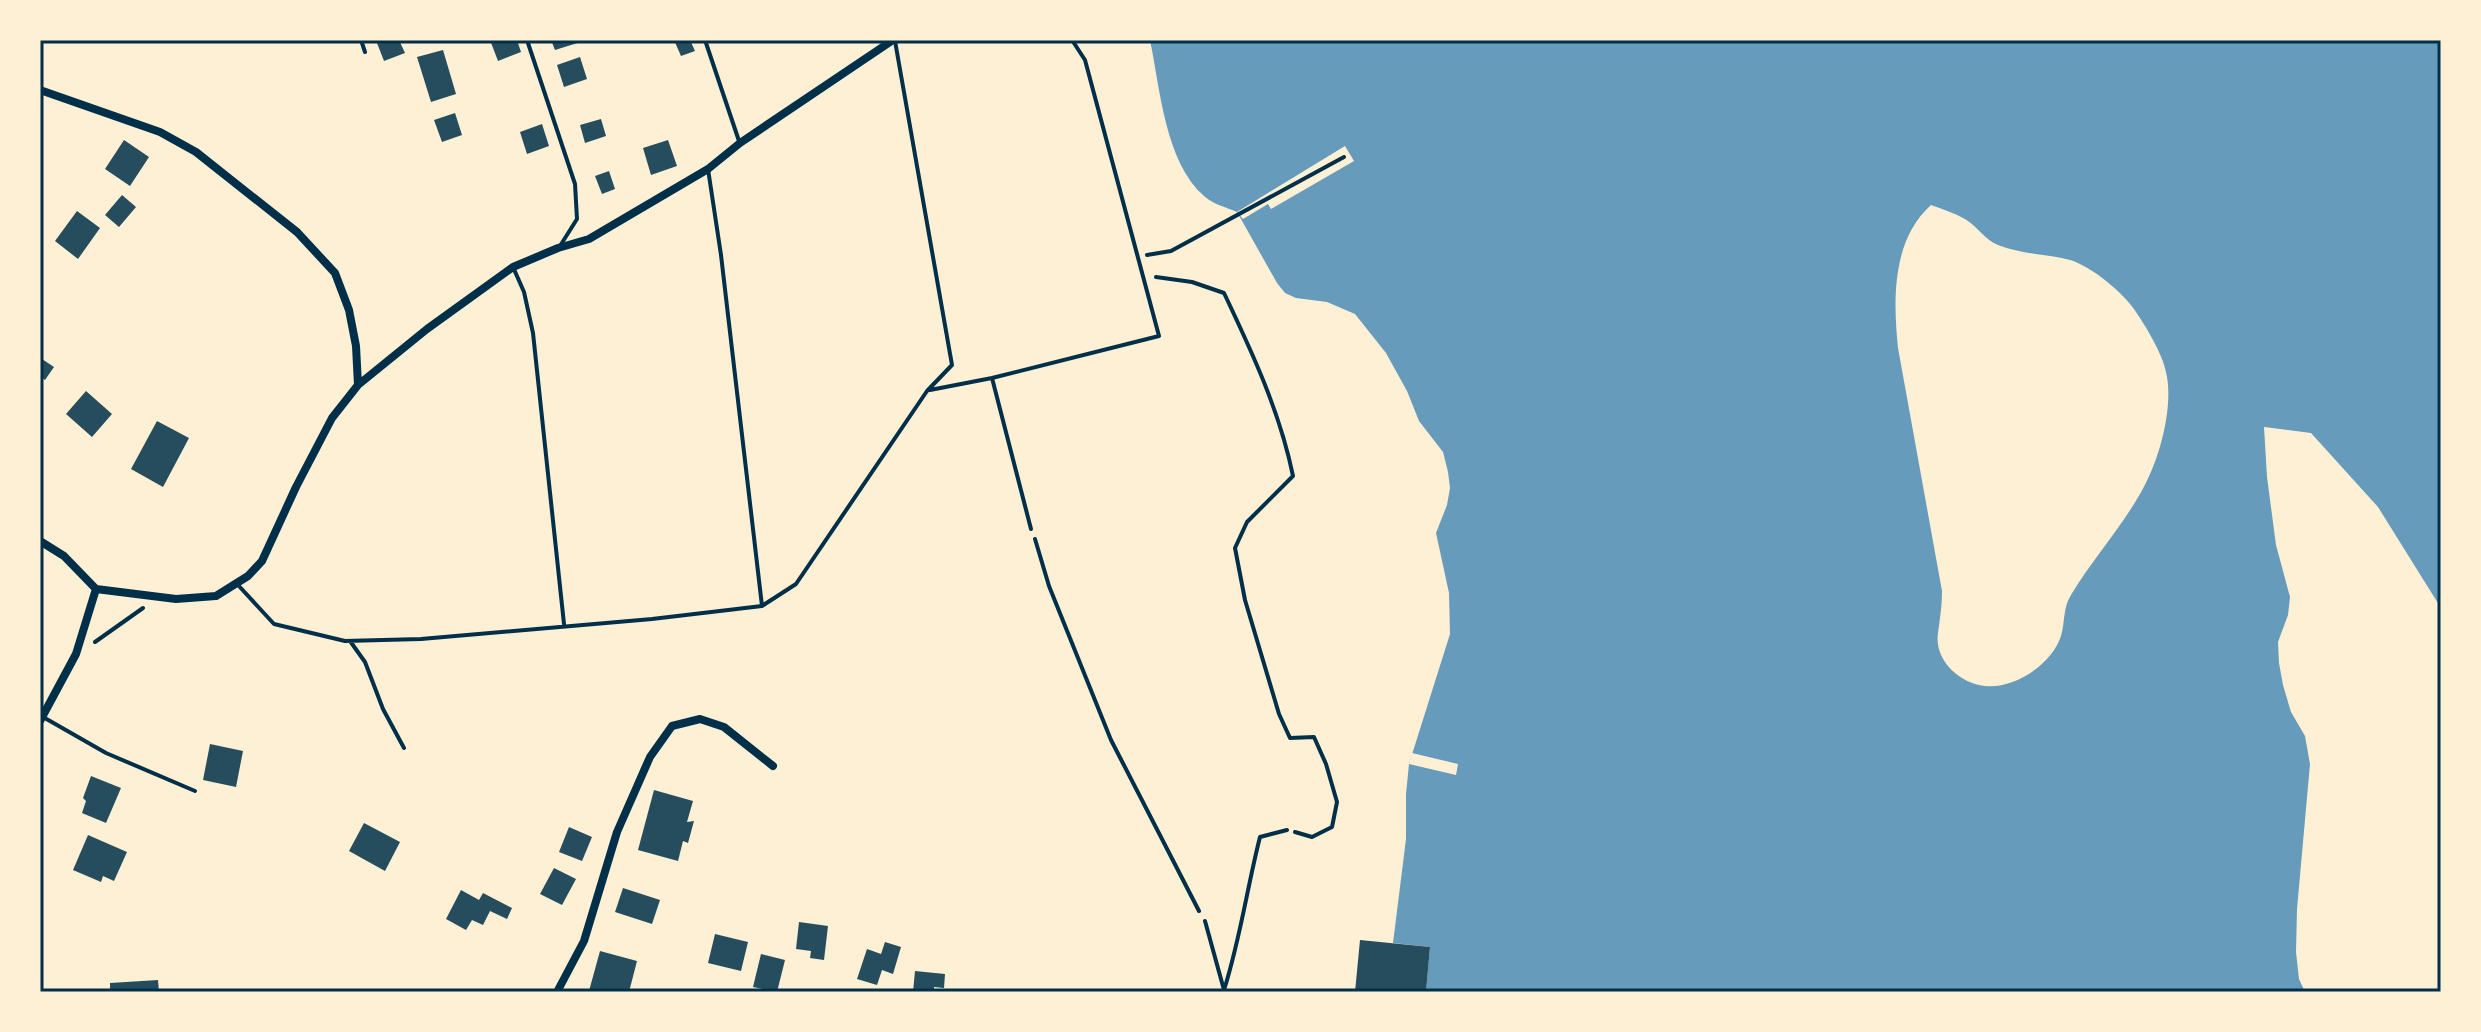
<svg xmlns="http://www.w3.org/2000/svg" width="2481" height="1032" font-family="'Source Sans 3',sans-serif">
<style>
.water{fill:#669bbc;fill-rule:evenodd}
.pier{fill:#fdf0d5}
.building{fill:#264d5e}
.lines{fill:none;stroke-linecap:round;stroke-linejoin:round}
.path{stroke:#003049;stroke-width:4}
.service{stroke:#003049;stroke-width:4}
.minor{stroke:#003049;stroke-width:8}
.neatline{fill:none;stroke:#003049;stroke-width:3}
</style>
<rect width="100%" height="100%" fill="#fdf0d5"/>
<path class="water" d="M1150,40h1291v568l-63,-101 -67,-74 -47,-6 3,50 9,68 14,52 -2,18 -10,27 1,21 4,22 8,27 14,24 5,28 -13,145 -1,43 3,27 6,13h-879l4,-45 -37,-4 13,-104v-45l3,-30 41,-130 -1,-41 -13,-60 11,-28 3,-17 -2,-16 -5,-20 -24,-31 -12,-30 -21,-38 -31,-39 -28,-12 -31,-4 -11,-5 -8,-10 -40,-71c-11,-5 -23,-7 -33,-16 -39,-34 -44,-108 -54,-156zM1931,205c11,4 23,8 34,14 12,7 20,21 33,26 22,9 49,9 72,15 21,6 54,33 66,52 12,18 28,44 31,65 6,35 -9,87 -27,117 -20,35 -48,66 -69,101 -8,12 -6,27 -10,41 -9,28 -46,53 -76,50 -26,-3 -51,-26 -47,-53 2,-15 4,-27 4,-42l-44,-243c-5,-49 -6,-108 33,-143z"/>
<path class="pier" d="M1345,146l9,15 -83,48 -3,-5 -25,15 -6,-7z
M1412,753l46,11 -2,11 -47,-11z"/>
<path class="building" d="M385,40h14l6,13 -21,8 -7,-18z
M490,40h27l4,12 -23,9z
M551,40h33v1l-29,9z
M674,40h16l5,11 -14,5z
M443,50l13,44 -25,8 -14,-45z
M580,57l7,22 -23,8 -7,-22z
M455,113l7,22 -20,7 -8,-22z
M601,119l5,17 -21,7 -5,-18z
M542,124l7,22 -22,8 -7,-22z
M124,140l25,17 -19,29 -25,-17z
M668,140l9,26 -26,9 -8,-27z
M609,171l6,18 -13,5 -7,-18z
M122,195l14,12 -17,20 -14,-12z
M77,211l23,17 -22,31 -23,-18z
M42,359l12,8 -9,13 -5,-3z
M86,391l26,23 -20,23 -26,-23z
M157,421l32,17 -26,49 -32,-18z
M210,744l33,7 -7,36 -33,-7z
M91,776l30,12 -15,35 -24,-10 4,-12 -3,-3z
M654,790l39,11 -6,21 7,-1 -6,22 -5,-2 -5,20 -40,-11z
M364,823l36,19 -15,29 -36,-20z
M569,827l23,10 -10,24 -23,-9z
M88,835l39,17 -13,29 -11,-5 -2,6 -28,-12z
M554,868l22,11 -14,26 -22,-11z
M623,888l37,12 -8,24 -37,-12z
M461,890l18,10 4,-7 29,15 -5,11 -17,-8 -7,14 -11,-5 -6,10 -20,-11z
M799,922l29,4 -4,34 -14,-2 1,-7 -15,-2z
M715,934l33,8 -7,29 -33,-8z
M1360,940l70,7 -4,45h-71z
M885,942l16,5 -8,27 -11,-4 -5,15 -20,-6 10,-30 14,5z
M600,951l37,10 -8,31 -40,-1z
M761,954l24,6 -8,32 -24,-5z
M915,971l30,3 -1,14 -10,-1v5h-21z
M158,980l1,12h-49v-9z"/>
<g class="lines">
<path class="path" d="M1147,255l24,-4 173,-94
M1156,277l36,5 32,11c28,59 56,119 69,183l-46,46 -12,26 10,52 34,114 11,24 24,-1 12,27 11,38 -5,25 -20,10 -17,-5
M1035,539l14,47 62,154 88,171
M95,642l48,-34"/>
<path class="service" d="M361,40l4,12
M527,40l48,144 2,35 -17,27
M705,40l34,101
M708,169l13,86 41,351
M513,267l11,25 9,41 31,291
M992,378l39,151
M930,390l62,-12 167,-42 -74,-276 -13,-20
M238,585l36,39 71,17 76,-2 231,-20 110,-13 34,-22 131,-193 25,-26 -57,-324
M350,641l15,21 18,47 21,39
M43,717l63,36 89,38
M1205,921l19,69
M1224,990c16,-50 23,-102 36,-153l27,-7"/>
<path class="minor" d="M40,90l120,42 36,20 101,80 38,41 14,37 7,36 2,39 -26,33 -36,69 -34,74 -14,15 -32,20 -40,3 -80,-10 -32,-33 -24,-15
M358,385l69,-56 86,-62 45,-19 31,-9 119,-70 32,-26 153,-103
M40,721l36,-67 20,-65
M557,992l27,-51 33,-109 33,-75 22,-31 28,-7 24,8 49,39"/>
</g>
<rect width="2481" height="1032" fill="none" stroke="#fdf0d5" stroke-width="84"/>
<rect x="42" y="42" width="2397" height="948" class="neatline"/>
</svg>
